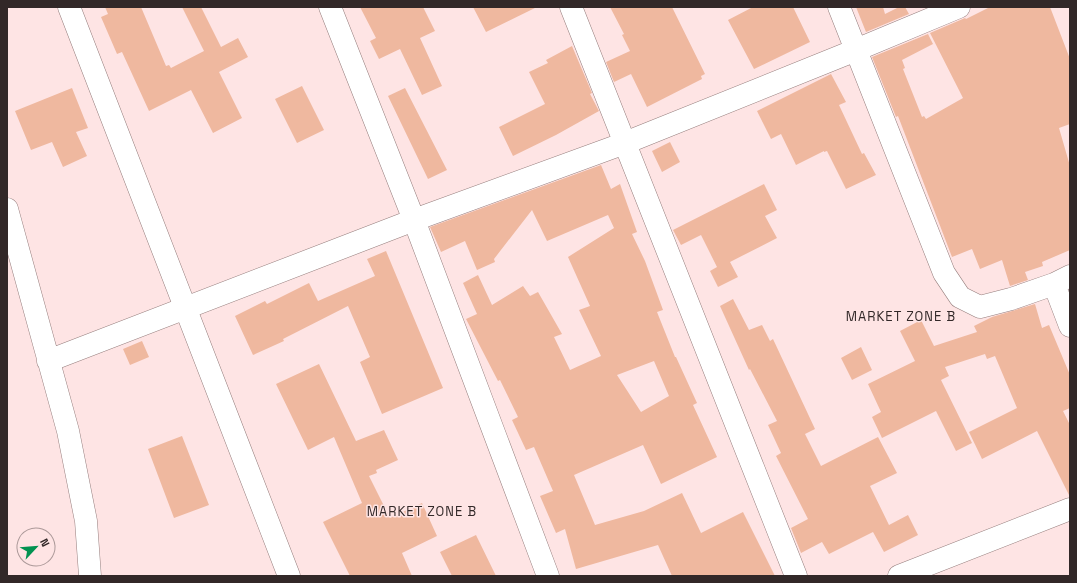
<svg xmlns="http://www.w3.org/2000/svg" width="1077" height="583" font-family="'Space Grotesk',sans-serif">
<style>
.building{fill:#efb89f;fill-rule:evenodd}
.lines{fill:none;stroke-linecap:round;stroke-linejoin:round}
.street-casing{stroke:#957e7d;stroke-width:23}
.street{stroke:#fff;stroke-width:22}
.labels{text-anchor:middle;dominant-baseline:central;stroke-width:3;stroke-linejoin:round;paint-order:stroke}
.quarter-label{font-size:13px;letter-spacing:1px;fill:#322828;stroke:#fee4e4}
</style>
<rect width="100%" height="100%" fill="#fee4e4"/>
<path class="building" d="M105,7h36l25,59 3,-1 2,3 33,-17 -22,-44h19l20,40 17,-9 10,19 -29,15 23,46 -29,15 -22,-43 -42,21 -27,-59 -5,2 -16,-37 7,-3z
M360,7h63l12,24 -15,7 22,48 -20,9 -22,-46 -21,10 -9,-18 6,-3z
M473,7h64l-51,25z
M610,7h62l33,67 -4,2 1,3 -55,28 -16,-33 -17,8 -8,-20 24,-11 -8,-16 2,-1z
M753,7h40l17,35 -56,27 -26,-49z
M856,7h27l2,7 14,-7h6l4,7 -43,18z
M990,7h60l20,52v65l-11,4 11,38v84l-28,12 1,4 -18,6 3,8 -18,6 -8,-26 -22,9 -8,-20 -20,8 -54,-141 -2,1 -24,-60 56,-23 5,10 -31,16 3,8 -2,1 19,48 2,-1 2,3 37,-21 -33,-65 35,-15 1,1z
M572,46l20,47 -2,1 9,17 -43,24 -43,21 -14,-29 46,-23 -16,-32 19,-9 -2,-3z
M831,74l15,28 -7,3 23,49 2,-1 12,22 -30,14 -19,-38 -3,1v-1l-28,14 -15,-31 -10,5 -14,-28z
M302,86l22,44 -27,13 -22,-44z
M72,88l16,40 -12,4 11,24 -24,11 -11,-25 -21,8 -16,-39z
M405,88l42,82 -19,9 -40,-83z
M670,142l10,20 -18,10 -10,-21z
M601,165l10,24 9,-5 17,48 -5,2 13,27 18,49 -6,2 18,45h1l21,46 -4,2 24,52 -56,27 -18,-39 -69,30 21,50 49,-14 38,-18 19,40 42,-21 32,64h-103l-14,-31 -82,24 -11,-40 -9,4 -16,-37 13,-5 -19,-44 -8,3 -14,-30 6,-3 -18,-37 -2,1 -32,-62 11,-5 -14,-31 15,-8 14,30 31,-19 7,10 8,-4 24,42 -8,3 16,33 31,-14 -22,-46 11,-4 -22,-49 46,-29 -6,-13 -61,26 -15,-31 -38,49 1,3 -18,8 -12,-29 -24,11 -11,-25zM654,361l15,35 -28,16 -24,-37z
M764,184l13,26 -12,6 12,22 -47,24 8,15 -20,10 -8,-16 7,-4 -16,-32 -20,10 -8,-15z
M386,251l57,137 -61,26 -22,-52 10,-5 -22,-51 -65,33 1,2 -31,14 -18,-39 30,-15 2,3 42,-21 9,18 57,-25 -8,-17z
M733,299l16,31 13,-5 8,16 3,-2 42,90 -10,5 16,32 57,-29 19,36 -27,13 19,39 19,-10 10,20 -34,17 -11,-20 -44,22 -7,-12 -21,11 -10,-25 17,-9 -32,-63 5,-3 -13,-28 9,-4 -27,-52 -1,1 -29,-64z
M1035,304l7,24 7,-3 21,50v33l-7,3 7,14v72l-33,-66 -55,28 -13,-27 48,-24 -22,-52 -8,3 -2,-5 -40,13 4,9 -8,4 31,63 -16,8 -20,-40 -54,27 -10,-21 9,-5 -13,-28 47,-23 -15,-30 21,-11 13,26 43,-14 -3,-6 18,-9z
M142,341l7,16 -19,8 -7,-16z
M861,347l11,23 -20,10 -11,-22z
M319,364l37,77 28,-11 14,30 -22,10 1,3 -8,3 21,42 32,-15 15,33 -35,17 10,23h-62l-27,-54 39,-19 -28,-66 -26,13 -32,-66z
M182,436l27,69 -35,13 -26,-69z
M476,535l20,41h-44l-12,-24z"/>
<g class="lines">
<g class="street-casing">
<path id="street" d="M69,7l220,569
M330,7l84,213 134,356
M571,7l225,569
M839,7l105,266 16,24 20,10 31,-8 43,-15 16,-8
M7,209l61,222 18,90 4,55
M1054,284l16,42
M48,361l366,-141 211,-77 231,-93 103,-43
M899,576l171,-67"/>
</g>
<use href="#street" class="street"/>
</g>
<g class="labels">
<g class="quarter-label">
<text x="901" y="316">MARKET ZONE B</text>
<text x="422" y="511">MARKET ZONE B</text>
</g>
</g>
<rect width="1077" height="583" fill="none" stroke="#322828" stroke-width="16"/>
<g transform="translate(36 547) rotate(64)"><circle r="19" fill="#fee4e4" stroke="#ac9999"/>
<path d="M0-3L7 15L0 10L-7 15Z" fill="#029251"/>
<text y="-6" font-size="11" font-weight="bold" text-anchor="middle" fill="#322828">N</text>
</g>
</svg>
